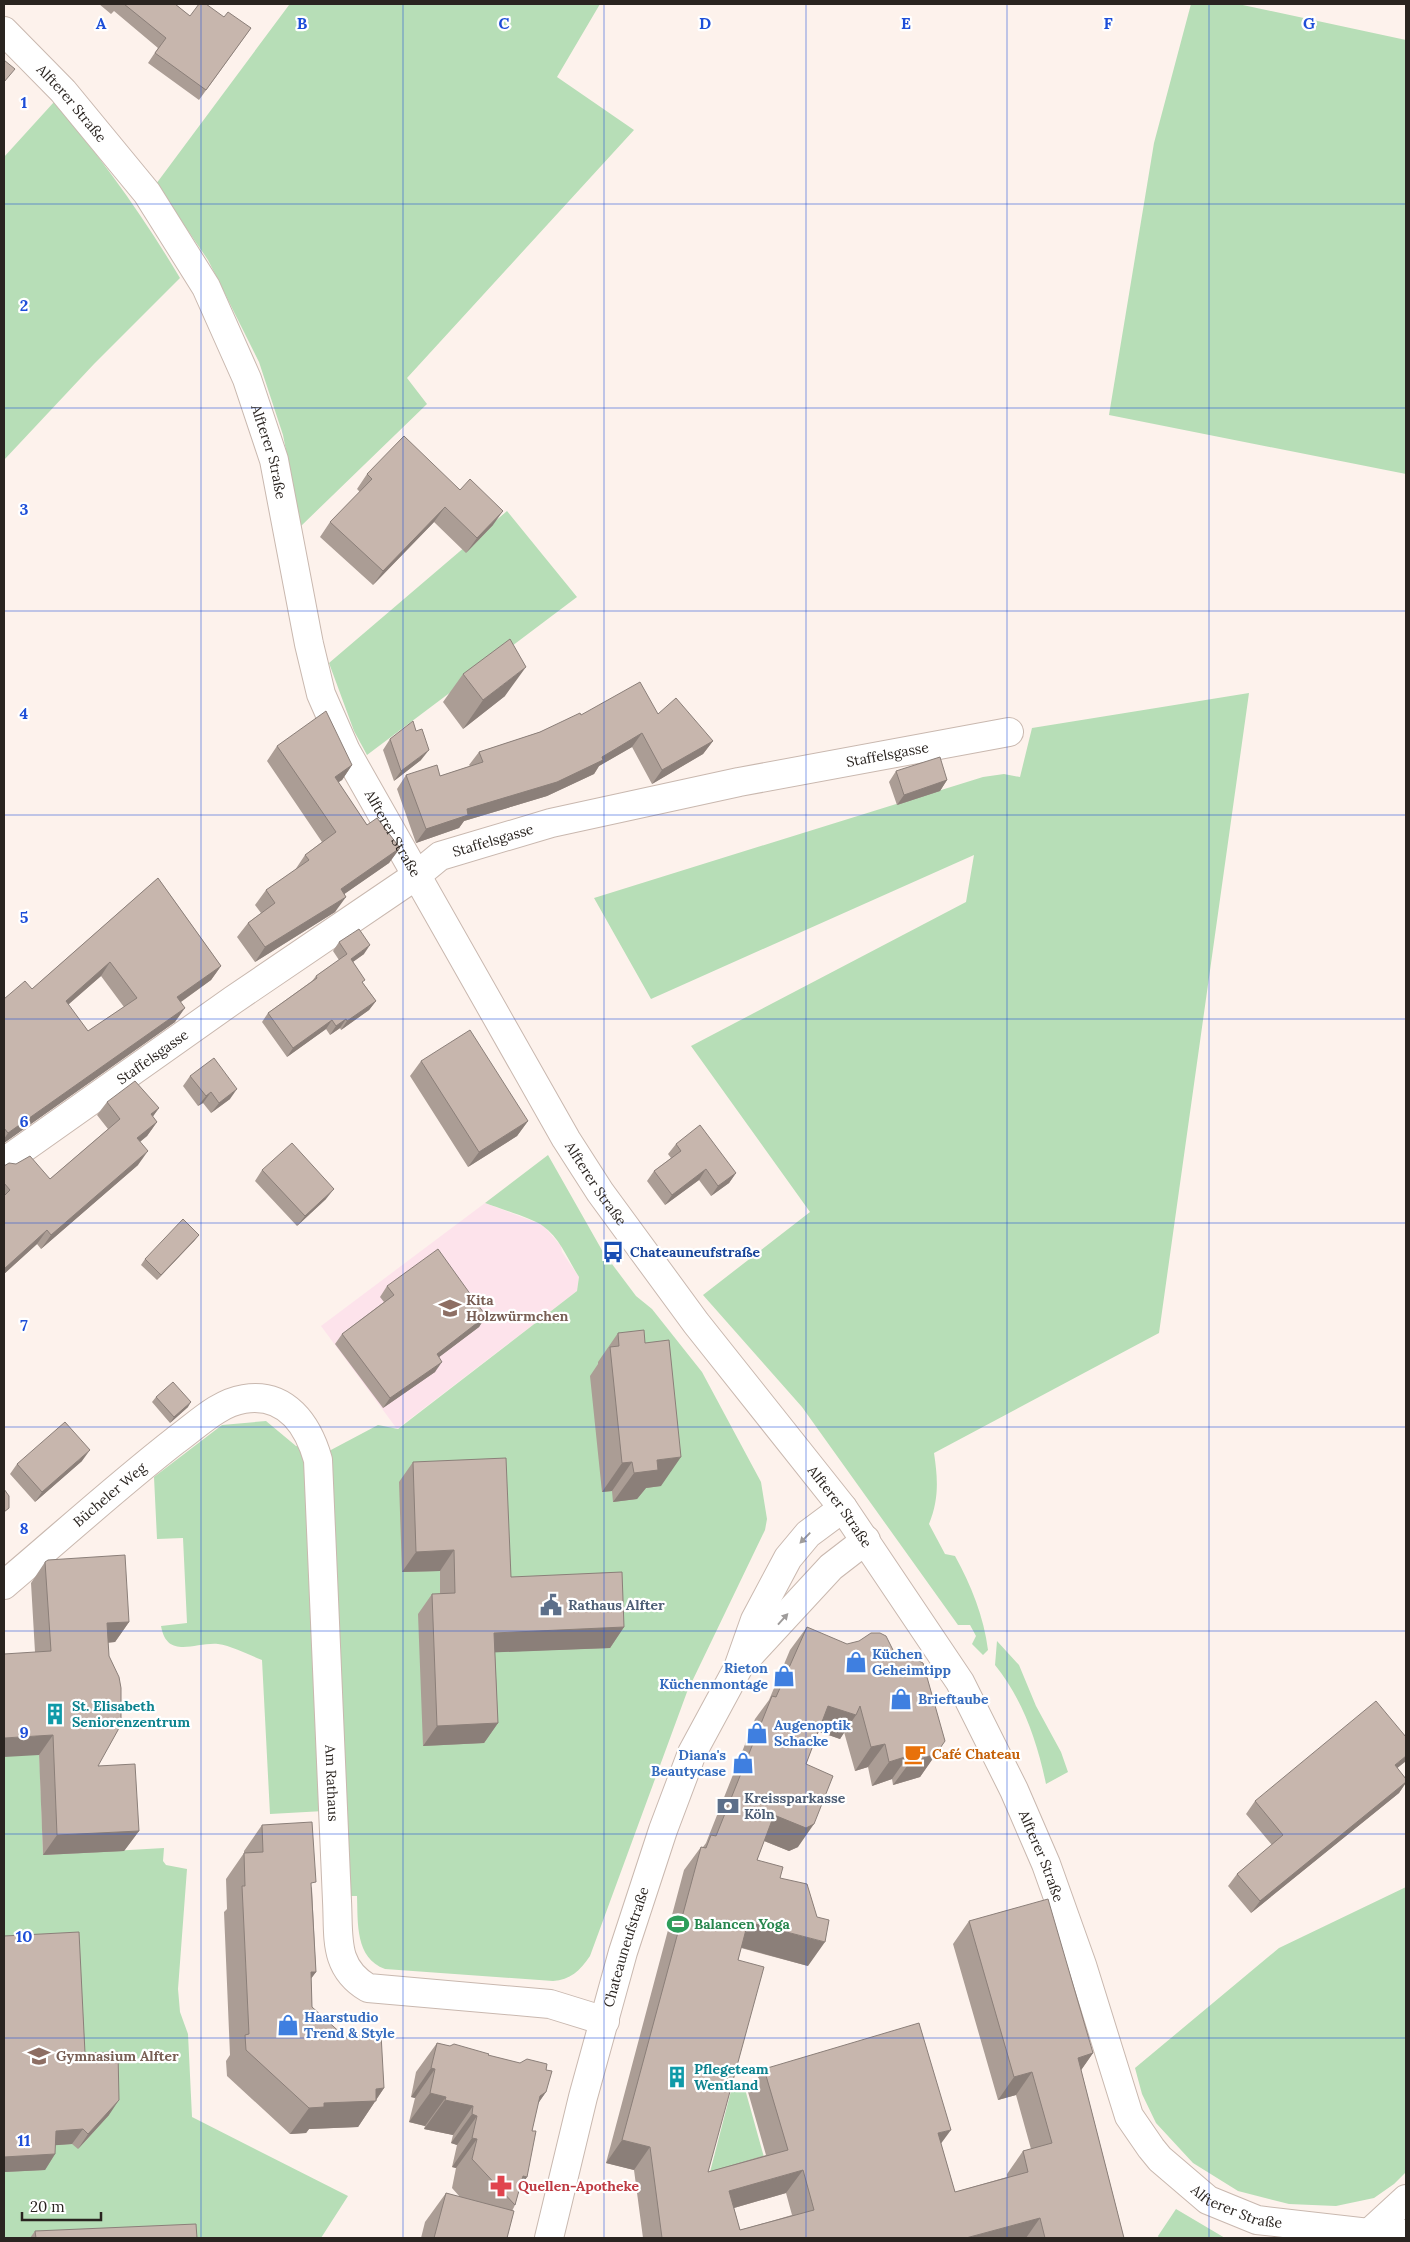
<svg xmlns="http://www.w3.org/2000/svg" width="1410" height="2242" font-family="Lora,serif">
<style>
.education{fill:#fde3eb}
.green{fill:#b7deb7}
.lines{fill:none;stroke-linecap:round;stroke-linejoin:round}
.minor-casing{stroke:#c9b8af;stroke-width:30}
.minor{stroke:#fff;stroke-width:28}
.wall{fill:#ab9d95;fill-rule:evenodd}
.shaded-wall{fill:#8b7f79}
.building{fill:#c7b6ad;stroke:#8b7f79;fill-rule:evenodd}
.oneway{fill:#9f9c9b}
.grid{fill:none;stroke:#1d4ed8;stroke-width:1;stroke-opacity:0.55}
.labels{text-anchor:middle;dominant-baseline:central;stroke-width:4.5;stroke-linejoin:round;paint-order:stroke}
.street-label{font-size:14px;fill:#2a2420;stroke:#fff}
.transit-label{font-size:14px;font-weight:bold;fill:#164399;stroke:#fff;text-anchor:start}
.education-label{font-size:14px;font-weight:bold;fill:#785e54;stroke:#fff;text-anchor:start}
.service-label{font-size:14px;font-weight:bold;fill:#4e5e75;stroke:#fff;text-anchor:start}
.shop-label{font-size:14px;font-weight:bold;fill:#366cbe;stroke:#fff;text-anchor:start}
.culture-label{font-size:14px;font-weight:bold;fill:#0d838f;stroke:#fff;text-anchor:start}
.food-label{font-size:14px;font-weight:bold;fill:#c56008;stroke:#fff;text-anchor:start}
.leisure-label{font-size:14px;font-weight:bold;fill:#27864d;stroke:#fff;text-anchor:start}
.health-label{font-size:14px;font-weight:bold;fill:#be3a42;stroke:#fff;text-anchor:start}
.grid-label{font-size:16px;text-anchor:middle;font-weight:bold;fill:#1d4ed8;stroke:#fff;stroke-width:4.5;stroke-linejoin:round;paint-order:stroke}
</style>
<rect width="100%" height="100%" fill="#fdf2ec"/>
<path class="education" d="M485,1203l58,22 18,21 1,6 17,25 -2,14 -180,138 -76,-103z"/>
<path class="green" d="M298,4h302l-43,73 77,53 -227,248 20,26 -126,122 -18,-91 -24,-73 -51,-102 -52,-76 133,-179z
M1191,4h47l168,36v434l-297,-59 45,-272z
M54,102c47,55 89,114 126,176l-86,86 -90,96v-303z
M507,511l70,86 -210,158 -13,-24 -25,-68z
M1249,693l-90,640 -225,120c4,26 5,47 -5,71l16,30 10,2c16,29 29,61 33,94l-5,5 -11,-11 4,-8 -6,-11h-12l-156,-218 -99,-112 107,-83 -119,-166 275,-144 8,-47 -323,144 -57,-101 389,-121 21,-3 16,3 12,-49z
M548,1155l55,97 33,44 16,13 50,63 59,110 6,37 -2,11 -78,162 -97,264c-10,15 -20,24 -37,25l-168,-12c-30,-11 -27,-46 -28,-73h-8l-25,-85 -54,3 -8,-154c-13,-5 -30,-14 -44,-16 -23,-2 -51,16 -57,-18l26,-3 -4,-85 -26,1 -3,-62 68,-52 44,-4 30,25 33,5 49,-26 20,4 179,-138 2,-14c-11,-17 -19,-39 -36,-51 -9,-7 -45,-18 -58,-23z
M997,1641l22,24 17,41 25,46 7,20 -22,12c-9,-43 -23,-84 -51,-119z
M39,1743l4,112 121,-7 -1,13 3,4 21,4 -9,120 2,23 8,22 4,83 156,79 -27,42h-317v-481z
M1406,1887v285l-12,12 -20,14 -38,8 -47,-2 -51,-13 -45,-28 -37,-40 -14,-29 -7,-26 144,-120z
M745,2089l22,79 -57,4 21,-81z
M1176,2209l49,29h-66l-1,-2z"/>
<g class="lines">
<g class="minor-casing">
<g id="minor">
<path id="s1" d="M4,31l59,60 84,102 59,94 41,92 27,81 35,184 12,50 25,57 220,388 34,53 96,131 147,185 117,174 54,108 32,74 36,101 47,151 22,32 9,11 48,41 49,20 112,13 37,1"/>
<path id="s2" d="M4,1162l229,-162 184,-125 23,-19 111,-33 188,-41 270,-50"/>
<path id="s3" d="M4,1585c57,-48 113,-99 172,-145 21,-15 42,-37 68,-41 42,-7 64,26 74,61l19,441c2,36 -4,66 31,87l182,16 55,17"/>
<path d="M746,1659l85,-92 35,-27"/>
<path d="M1369,2233l37,-34"/>
<path id="s4" d="M549,2238l34,-141 40,-145 40,-122 29,-77 46,-85 17,-48 33,-62 20,-24 35,-26"/>
</g>
</g>
<use href="#minor" class="minor"/>
</g>
<path class="wall" d="M99,4h76l15,12 34,1 27,11 -52,72 -51,-37 10,-15 -44,-37 -3,3z
M367,474l126,51 -27,28 -32,-31 -61,63 -53,-48 10,-15 30,-30 -3,-3z
M463,674l42,22 -42,33 -20,-27z
M658,714l55,27 -10,13 -51,30 -20,-37 -33,19 -5,8 -47,22 -83,25 -5,7 -43,15 -19,-54 9,-14 34,1 30,-10 -1,-1 10,-13 61,-20 41,-17z
M390,739l31,21 -27,21 -11,-31z
M277,746l75,19 -10,15 -4,2 29,43 33,23 -11,15 -45,31 -9,18 -80,50 -18,-25 11,-14 13,-10 -6,-8 11,-15 29,-20 10,-15 17,-13 -55,-81z
M896,771l51,9 -7,11 -43,14 -8,-23z
M158,878l63,88 -10,14 -30,22 -6,20 -171,121v-144l28,-10zM101,976l23,31 -36,24 -20,-26z
M339,942l25,12 -11,8 10,21 13,18 -7,9 -28,20 -1,-2 -10,7 -4,-6 -39,28 -25,-35 6,-9 44,-32 4,-5 23,-16 -6,-9z
M421,1061l107,60 -11,15 -49,31 -58,-91z
M190,1076l40,23 -19,14 -8,-10 -5,3 -15,-20z
M107,1102l52,6 -7,9 5,5 -10,14 -7,6 -2,23 -97,84 -4,-5 -33,30v-108l46,13 58,-50 -11,-14z
M676,1144l60,29 -7,10 -18,13 -12,-16 -34,25 -18,-24 7,-10 17,-13 -3,-4z
M262,1170l64,29 -29,27 -42,-45z
M195,1240l-38,40 -16,-15 4,-6z
M387,1286l99,30 -7,11 -40,30 -4,15 -52,36 -48,-64 7,-10 42,-32 -4,-5z
M618,1333l43,153 -15,2 -9,11 -24,3 -1,-11 -10,1 -12,-116 8,-12v-2z
M156,1397l32,10 -18,16 -18,-21z
M82,1461l-47,41 -25,-28 7,-10z
M413,1462l98,115 113,50 -14,21 -115,4 3,71 -14,20 -61,3 -5,-132 14,-20h8v-23l-38,1 -3,-90z
M45,1562l84,60 -14,20 -7,1 -10,123 41,65 -15,20 -81,4 -8,-203 -4,-69z
M807,1627l129,127 -16,23 -27,8 -1,-6 -20,7 -4,-19 -13,4 -11,-39 -4,7 -22,-8 -12,33 -8,83 -9,4 -25,-10 -7,19 23,18 28,88 -67,-18 -3,12 -30,212 58,-17 -18,-63 16,-23 177,75 14,48 52,-15v-3l16,-23 8,-2 -15,-54 -18,5 -45,-156 16,-23 124,132 -12,17 43,168h-481l-9,-68 -28,-7 78,-293 17,-23h2l3,-4 49,-124 14,-19 21,-50zM786,2193l6,22 -52,15 -6,-22z
M1406,1761l-9,7 9,11v4l-7,10 -148,120 -23,-27 9,-12 35,-29 -26,-31 9,-13z
M262,1825l50,63 4,84 -5,6 1,29 72,81 -26,39 -49,2 -3,4 -16,1 -63,-58 -1,-15 4,-6 -6,-143 3,-3 -1,-30 18,-26v-2z
M4,1936l81,117 24,62 -31,34 -6,-5 -17,1v9l-10,16 -41,2z
M437,2043l109,27v22l-8,11 -6,28 -5,46 -7,10 -5,18 -3,6 -5,27h-86l4,-16 21,-29 14,4 -8,-9 4,-20 -4,-1 5,-22 -6,-2 2,-8 -29,-6 1,-3 -16,-4 6,-24 -4,-1 5,-25z
M35,2231l162,7h-167z"/>
<path class="shaded-wall" d="M445,507l-11,15 -61,63 10,-14z
M503,511l-10,14 -27,28 11,-15z
M526,667l-21,29 -42,33 20,-29z
M642,733l-10,14 -33,19 -5,8 -47,22 -83,25 -5,7 -43,15 10,-14 41,-20 135,-52z
M713,741l-10,13 -51,30 10,-14z
M429,750l-8,10 -27,21 7,-10z
M352,765l-10,15 -18,12 11,-15z
M947,780l-7,11 -43,14 7,-10z
M400,848l-11,15 -59,41 11,-15z
M346,897l-11,15 -80,50 10,-15z
M370,945l-6,9 -20,14 7,-9z
M110,962l-9,14 -45,39 10,-14z
M221,966l-10,14 -43,31 9,-14z
M376,1001l-7,9 -28,20 6,-9z
M185,1008l-10,14 -171,121v-4l4,-6z
M346,1019l-6,9 -10,7 6,-9z
M332,1020l-6,9 -39,28 6,-9z
M237,1089l-7,10 -19,14 8,-10z
M211,1092l-8,11 -5,3 8,-10z
M159,1108l-10,14 2,-8z
M528,1121l-11,15 -49,31 11,-15z
M157,1122l-10,14 -20,16 10,-14z
M148,1151l-10,14 -97,84 10,-14z
M706,1169l-7,11 -34,25 7,-10z
M736,1173l-7,10 -18,13 7,-10z
M334,1189l-8,10 -29,27 8,-10z
M47,1230l-10,14 -33,30v-5z
M199,1235l-4,5 -38,40 4,-5z
M486,1316l-7,11 -49,37 7,-10z
M442,1362l-7,10 -52,36 7,-10z
M191,1402l-3,5 -18,16 4,-6z
M90,1450l-8,11 -47,41 7,-10z
M681,1457l-20,29 -15,2 -9,11 -24,3 21,-29 23,-13z
M632,1462l-20,29 -10,1 20,-29z
M454,1550l-14,21 -38,1 14,-20z
M129,1622l-14,20 -22,1 14,-20z
M624,1627l-14,21 -130,5 14,-20z
M828,1706l28,9 -16,24 -29,-10z
M498,1723l-14,20 -61,3 14,-20z
M53,1735l-14,20 -35,2v-19z
M885,1744l-17,23 -13,4 16,-24z
M936,1754l-16,23 -27,8 17,-23z
M908,1756l-16,23 -20,7 17,-24z
M1406,1756v5l-20,16 9,-12z
M1406,1782l-7,11 -148,120 9,-12z
M774,1815l40,9 -16,23 -9,4 -32,-13z
M139,1831l-15,20 -81,4 14,-20z
M748,1922l77,20 -17,24 -76,-21z
M311,1972h5l-19,26z
M1093,2053l-16,23 1,-18z
M431,2068l4,1 -20,29 -4,-1z
M1032,2072l-16,23 -18,5 16,-23z
M384,2088l-26,39 -49,2 -3,4 -16,1 19,-26 15,-5 52,-14z
M546,2092l-20,29 14,-25z
M430,2093l16,4 -21,29 -16,-4z
M119,2100l-10,15 -31,34 10,-15z
M445,2100l28,6 -20,29 -29,-6z
M472,2114l5,2 -20,29 -6,-2z
M83,2129l-11,15 -27,2 11,-15z
M951,2130l-17,23 4,-20z
M472,2138l5,1 -21,29 -4,-1z
M622,2140l28,7 -16,23 -28,-7z
M55,2154l-10,16 -41,2v-15z
M803,2170l-17,23 -73,21 16,-23z
M523,2176l4,1 -16,23z
M1040,2218l-14,20h-60z"/>
<path class="building" d="M124,4h51l15,12 9,-12h7l18,13 4,-5 23,16 -45,62 -51,-37 11,-15z
M4,60l11,9 -11,13z
M404,436l56,54 10,-11 33,32 -26,27 -32,-31 -62,64 -53,-49 42,-43 -5,-5z
M510,639l16,28 -43,33 -20,-26z
M640,682l18,32 18,-16 37,43 -51,29 -20,-37 -40,24 1,3 -46,22 -90,27 1,6 -42,14 -20,-54 31,-10 3,11 43,-14 -4,-10 61,-20 40,-19 1,2z
M326,711l26,54 -17,12 32,48 10,-7 23,30 -59,41 5,8 -81,50 -17,-24 27,-20 -9,-13 43,-30 -4,-5 31,-23 -59,-86z
M413,721l3,10 6,-2 7,21 -28,21 -11,-32z
M940,757l7,23 -43,15 -8,-24z
M158,878l63,88 -44,31 8,11 -177,125 -4,-5v-129l21,-18 7,8zM110,962l27,36 -49,33 -22,-30z
M359,929l11,16 -19,14 14,21 -3,2 14,19 -29,20 -1,-2 -10,7 -4,-6 -39,28 -25,-35 49,-35 -1,-2 31,-22 -8,-12z
M470,1030l58,91 -49,31 -58,-91z
M214,1058l23,31 -18,14 -8,-11 -5,4 -16,-20z
M135,1081l24,27 -8,6 6,8 -20,16 11,13 -97,84 -4,-5 -43,39v-73l6,-6 -6,-7v-17l5,-3 7,1 14,-8 20,23 70,-60 -13,-17z
M700,1125l36,48 -18,13 -12,-17 -34,26 -18,-24 27,-20 -5,-7z
M292,1143l42,46 -29,27 -43,-46z
M183,1219l16,16 -38,40 -16,-16z
M438,1249l48,67 -49,38 5,8 -52,36 -48,-64 52,-39 -7,-9z
M644,1330l1,13 24,-3 12,117 -24,3 1,10 -24,3 -2,-11 -10,1 -12,-116 9,-1 -1,-13z
M173,1382l18,20 -17,15 -18,-20z
M65,1422l25,28 -48,42 -25,-28z
M506,1458l5,119 111,-5 2,55 -130,6 4,90 -61,3 -5,-132 23,-1 -1,-43 -38,2 -3,-90z
M4,1489l5,7v12l-5,4z
M125,1555l4,67 -22,1 2,33 10,21 2,11v32l-3,10 -20,36 37,-2 4,67 -82,4 -4,-100 -49,3v-84l47,-3 -6,-89 3,-2z
M807,1627l40,17 12,-3 12,-8h9l6,3 12,24 11,-4 14,7 22,78 -9,13 -26,8 -2,-6 -19,6 -4,-18 -14,3 -11,-41 -4,9 -28,-9 -22,58 27,12 -19,48 -8,4 -32,-13 -17,45 26,7 -3,11 27,6 10,33 12,3 -4,22 -77,-20 -10,38 26,7 -56,205 80,-22 -24,-81 155,-46 32,107 -13,3 17,59 73,-20 -5,-21 29,-8 -20,-71 -18,5 -45,-156 79,-22 45,154 -15,5 46,180h-79l-5,-20 -74,20h-304l-12,-91 -28,-7 79,-293 5,1 5,-13 5,1 56,-140 4,1zM803,2170l11,40 -74,20 -11,-39z
M1376,1701l30,36v19l-11,9 11,14v3l-146,119 -23,-27 46,-39 -28,-34z
M312,1822l4,60 -5,1 5,89h-5l1,35 33,30 36,-3 3,54 -8,1v12l-52,2v4l-15,1 -63,-58 -1,-15 4,-1 -7,-148h3l-1,-33 19,-1 -1,-27z
M79,1932l6,121 33,-1 1,48 -31,34 -5,-5 -27,2 -1,23 -51,3v-221z
M437,2043l13,3 4,-2 35,10 -1,1 32,8 7,-4 20,5 -1,6 6,1 -6,21 -6,4 -8,35h4l-9,46 -4,-1 -8,29 -43,-46 5,-20 -5,-1 5,-22 -5,-2 1,-8 -28,-6 1,-3 -16,-4 5,-24 -4,-1z
M446,2193l68,18 -7,27h-73z
M196,2224l1,14h-161l-1,-7z"/>
<defs><path id="oneway-solid" d="M-6-.8H1V-3.2L6.5 0L1 3.2V.8H-6Z" transform="scale(1.25)"/></defs>
<g class="oneway">
<use href="#oneway-solid" transform="translate(805 1538) rotate(134)"/>
<use href="#oneway-solid" transform="translate(783 1619) rotate(-48)"/>
</g>
<path class="grid" d="M201,4v2234M403,4v2234M604,4v2234M806,4v2234M1007,4v2234M1209,4v2234M4,204h1402M4,408h1402M4,611h1402M4,815h1402M4,1019h1402M4,1223h1402M4,1427h1402M4,1631h1402M4,1834h1402M4,2038h1402"/>
<defs>
<g id="bus-bare" transform="scale(1.725)"><path d="M-5-6H5V4H4V6H2V4H-2V6H-4V4H-5ZM-3.5-4V0h7V-4ZM-3.5 1.2v1.5H-2V1.2ZM2 1.2v1.5H3.5V1.2Z" fill="#1a4fb4" stroke="#fff" stroke-width="2.5" paint-order="stroke"/></g>
<g id="school-bare" transform="scale(1.725)"><path d="M0-5L7-2L0 1L-7-2ZM-4 1L0 2.5L4 1V4Q0 6-4 4Z" fill="#8d6e63" stroke="#fff" stroke-width="2.5" paint-order="stroke"/></g>
<g id="civic-bare" transform="scale(1.725)"><path d="M-.6-6.5H3V-4.5H.6V-3L4-1V1h2V6H-6V1h2V-1L-.6-3ZM-1.2 2.5V6h2.4V2.5Z" fill="#5c6f8a" stroke="#fff" stroke-width="2.5" paint-order="stroke"/></g>
<g id="shop-bare" transform="scale(1.725)"><path d="M-5-2.5h2.3a2.7 3.5 0 0 1 5.4 0H5L5.5 6h-11ZM-1.5-2.5h3a1.5 2.3 0 0 0-3 0Z" fill="#3f7fe0" stroke="#fff" stroke-width="2.5" paint-order="stroke"/></g>
<g id="building-bare" transform="scale(1.725)"><path d="M-4-6H4V6H1V3H-1V6H-4ZM-2.5-4.3h1.7v1.8h-1.7ZM.8-4.3h1.7v1.8H.8ZM-2.5-1h1.7V.8h-1.7ZM.8-1h1.7V.8H.8Z" fill="#0f9aa8" stroke="#fff" stroke-width="2.5" paint-order="stroke"/></g>
<g id="cafe-bare" transform="scale(1.725)"><path d="M-5.5-4.5H6V0H3Q3 3.5 0 3.5H-2.5Q-5.5 3.5-5.5 0ZM3-3.2v2h1.7v-2ZM-6 4.5H4V6H-6Z" fill="#e8710a" stroke="#fff" stroke-width="2.5" paint-order="stroke"/></g>
<g id="bank-bare" transform="scale(1.725)"><path d="M-6-4H6V4H-6ZM0-2.3a2.3 2.3 0 1 0 0 4.6a2.3 2.3 0 1 0 0-4.6Z" fill="#5c6f8a" stroke="#fff" stroke-width="2.5" paint-order="stroke"/></g>
<g id="stadium-bare" transform="scale(1.725)"><path d="M0-5a6.5 5 0 1 0 0 10a6.5 5 0 1 0 0-10ZM-3.5-1.8h7v3.6h-7Z" fill="#2e9e5b" stroke="#fff" stroke-width="2.5" paint-order="stroke"/></g>
<g id="pharmacy-bare" transform="scale(1.725)"><path d="M-2-6h4v4h4v4h-4v4h-4v-4h-4v-4h4Z" fill="#e0444e" stroke="#fff" stroke-width="2.5" paint-order="stroke"/></g>
</defs>
<g fill-rule="evenodd">
<use href="#bus-bare" x="613" y="1252"/>
<use href="#school-bare" x="450" y="1308"/>
<use href="#civic-bare" x="551" y="1605"/>
<use href="#shop-bare" x="856" y="1662"/>
<use href="#shop-bare" x="784" y="1676"/>
<use href="#shop-bare" x="901" y="1699"/>
<use href="#building-bare" x="55" y="1714"/>
<use href="#shop-bare" x="757" y="1733"/>
<use href="#cafe-bare" x="915" y="1754"/>
<use href="#shop-bare" x="743" y="1763"/>
<use href="#bank-bare" x="728" y="1806"/>
<use href="#stadium-bare" x="678" y="1924"/>
<use href="#shop-bare" x="288" y="2025"/>
<use href="#school-bare" x="39" y="2056"/>
<use href="#building-bare" x="677" y="2077"/>
<use href="#pharmacy-bare" x="501" y="2186"/>
</g>
<g class="labels">
<g class="street-label">
<text stroke="none"><textPath href="#s1" startOffset="99">Alfterer Straße</textPath></text>
<text stroke="none"><textPath href="#s1" startOffset="504">Alfterer Straße</textPath></text>
<text stroke="none"><textPath href="#s2" startOffset="992">Staffelsgasse</textPath></text>
<text stroke="none"><textPath href="#s1" startOffset="909">Alfterer Straße</textPath></text>
<text stroke="none"><textPath href="#s2" startOffset="588">Staffelsgasse</textPath></text>
<text stroke="none"><textPath href="#s2" startOffset="182">Staffelsgasse</textPath></text>
<text stroke="none"><textPath href="#s1" startOffset="1314">Alfterer Straße</textPath></text>
<text stroke="none"><textPath href="#s3" startOffset="139">Bücheler Weg</textPath></text>
<text stroke="none"><textPath href="#s1" startOffset="1719">Alfterer Straße</textPath></text>
<text stroke="none"><textPath href="#s3" startOffset="735">Am Rathaus</textPath></text>
<text stroke="none"><textPath href="#s1" startOffset="2124">Alfterer Straße</textPath></text>
<text stroke="none"><textPath href="#s4" startOffset="301">Chateauneufstraße</textPath></text>
<text stroke="none"><textPath href="#s1" startOffset="2544">Alfterer Straße</textPath></text>
</g>
<g class="transit-label">
<text x="630" y="1252">Chateauneufstraße</text>
</g>
<g class="education-label">
<text x="466" y="1300">Kita<tspan x="466" dy="16">Holzwürmchen</tspan></text>
<text x="56" y="2056">Gymnasium Alfter</text>
</g>
<g class="service-label">
<text x="568" y="1605">Rathaus Alfter</text>
<text x="744" y="1798">Kreissparkasse<tspan x="744" dy="16">Köln</tspan></text>
</g>
<g class="shop-label">
<text x="872" y="1654">Küchen<tspan x="872" dy="16">Geheimtipp</tspan></text>
<text x="768" y="1668" text-anchor="end">Rieton<tspan x="768" dy="16">Küchenmontage</tspan></text>
<text x="918" y="1699">Brieftaube</text>
<text x="774" y="1725">Augenoptik<tspan x="774" dy="16">Schacke</tspan></text>
<text x="726" y="1755" text-anchor="end">Diana's<tspan x="726" dy="16">Beautycase</tspan></text>
<text x="304" y="2017">Haarstudio<tspan x="304" dy="16">Trend &amp; Style</tspan></text>
</g>
<g class="culture-label">
<text x="72" y="1706">St. Elisabeth<tspan x="72" dy="16">Seniorenzentrum</tspan></text>
<text x="694" y="2069">Pflegeteam<tspan x="694" dy="16">Wentland</tspan></text>
</g>
<g class="food-label">
<text x="932" y="1754">Café Chateau</text>
</g>
<g class="leisure-label">
<text x="694" y="1924">Balancen Yoga</text>
</g>
<g class="health-label">
<text x="518" y="2186">Quellen-Apotheke</text>
</g>
</g>
<g class="grid-label">
<text x="101" y="29">A</text>
<text x="302" y="29">B</text>
<text x="504" y="29">C</text>
<text x="705" y="29">D</text>
<text x="906" y="29">E</text>
<text x="1108" y="29">F</text>
<text x="1309" y="29">G</text>
<text x="24" y="108">1</text>
<text x="24" y="311">2</text>
<text x="24" y="515">3</text>
<text x="24" y="719">4</text>
<text x="24" y="923">5</text>
<text x="24" y="1127">6</text>
<text x="24" y="1331">7</text>
<text x="24" y="1534">8</text>
<text x="24" y="1738">9</text>
<text x="24" y="1942">10</text>
<text x="24" y="2146">11</text>
</g>
<rect width="1410" height="2242" fill="none" stroke="#2a2420" stroke-width="10"/>
<path d="M22 2212v8h79v-8" fill="none" stroke="#2a2420" stroke-width="2.5"/>
<text x="30" y="2212" font-size="15" fill="#2a2420" stroke="#ffffff" stroke-width="4" paint-order="stroke">20 m</text>
</svg>
